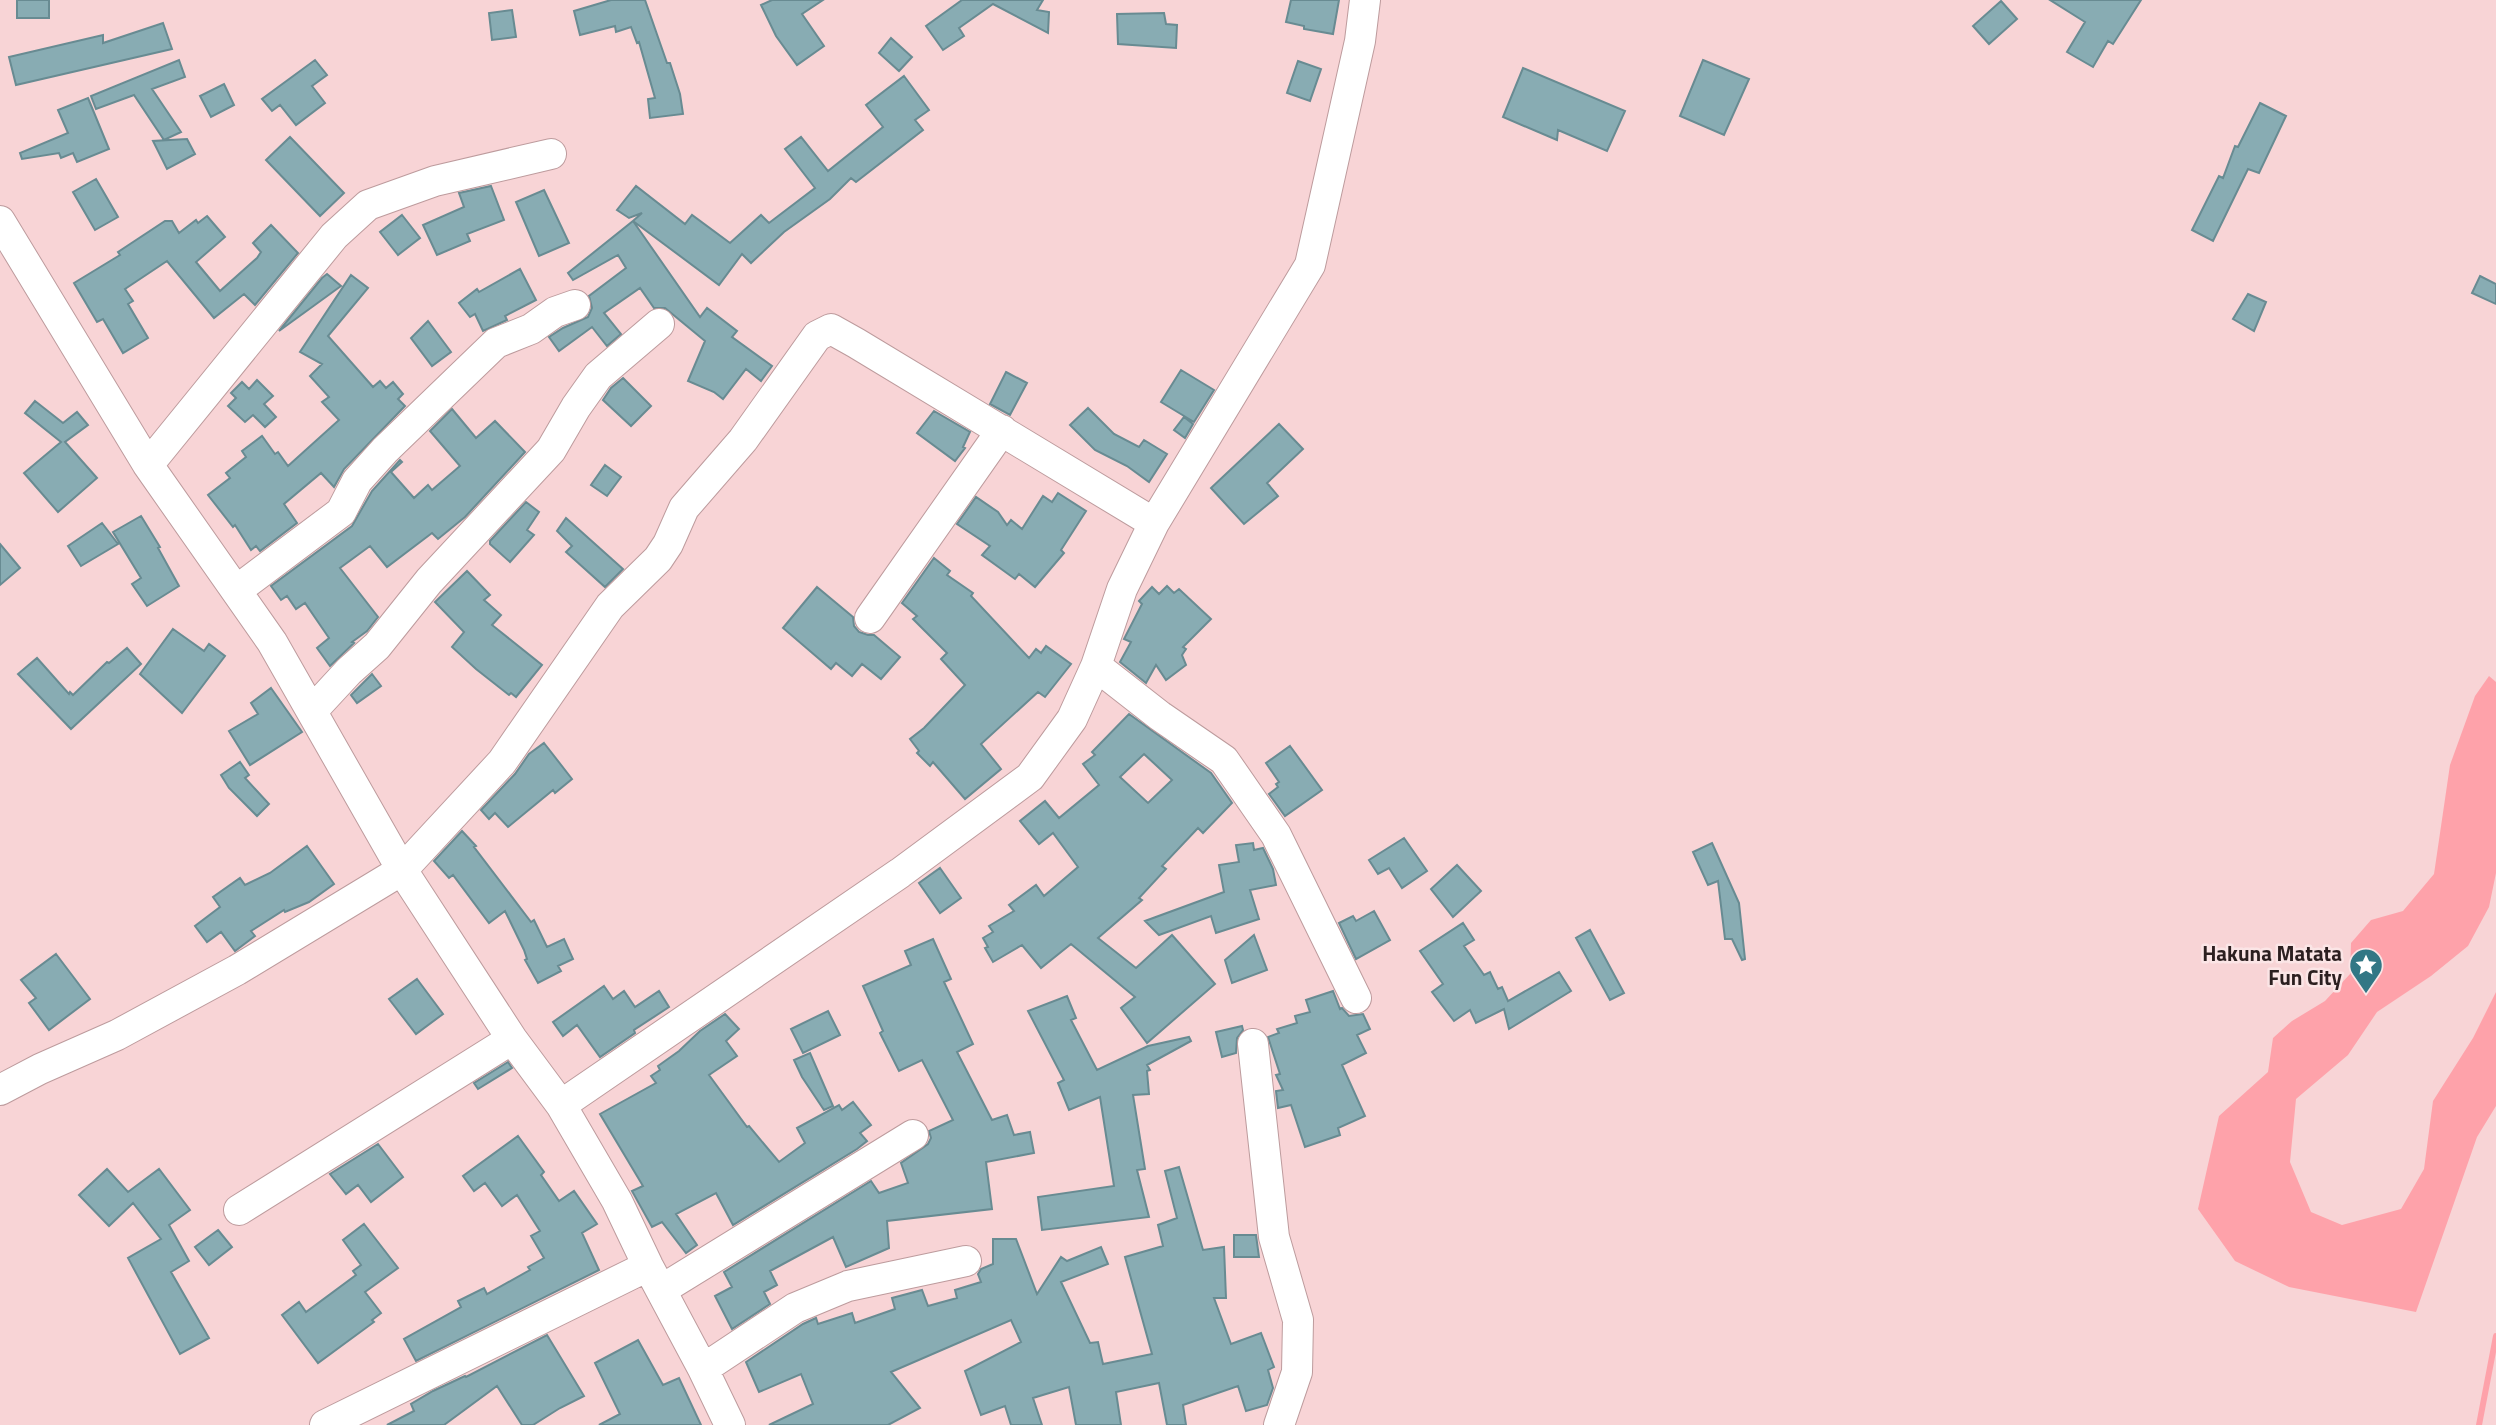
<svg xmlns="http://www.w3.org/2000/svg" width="2496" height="1425" font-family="'Titillium Web',sans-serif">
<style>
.water{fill:#fea2aa}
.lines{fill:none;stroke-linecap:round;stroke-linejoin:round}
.stream{stroke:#fea2aa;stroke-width:6}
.building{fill:#88acb3;stroke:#688b92;stroke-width:2;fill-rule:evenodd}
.minor-casing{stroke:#bd9b9d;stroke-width:32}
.minor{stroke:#fff;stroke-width:30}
.labels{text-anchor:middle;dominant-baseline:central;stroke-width:5;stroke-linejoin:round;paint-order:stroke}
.poi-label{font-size:21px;font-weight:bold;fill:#2c1f20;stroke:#fbe5e6;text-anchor:end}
</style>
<rect width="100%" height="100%" fill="#f8d4d6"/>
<path class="water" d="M2489,676l7,6v191l-7,34 -21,39 -37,30 -54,36 -29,43 -52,44 -6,63 21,50 31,13 59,-16 23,-40 9,-68 40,-63 23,-46v114l-19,31 -61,175 -127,-25 -54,-26 -37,-52 21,-93 49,-44 5,-34 19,-17 33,-20 25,-27 1,-31 20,-23 32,-9 31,-37 16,-109 25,-69z"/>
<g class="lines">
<path class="stream" d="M2479,1425l17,-89"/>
</g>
<path class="building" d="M17,0h32v18h-32z
M611,0h34l22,63h3l10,31 3,20 -33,4 -2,-19 7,-1 -16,-56 -2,1 -6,-16 -15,5 -1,-6 -35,9 -6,-24z
M772,0h51l-21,14 22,32 -27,19 -21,-29 -15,-31z
M962,0h81l-6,10 12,2 -1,21 -55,-29 -34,24 5,8 -21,14 -17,-24z
M1291,0h48l-6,34 -29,-5v-3l-18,-4z
M2050,0h91l-28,44 -5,-3 -15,26 -26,-15 18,-30z
M2001,1l16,18 -28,25 -16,-18z
M512,10l4,27 -24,3 -3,-27z
M1164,13l2,11 11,1 -1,23 -58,-4 -1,-30z
M163,23l9,26 -156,36 -7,-28 94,-22v8z
M891,38l21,19 -13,14 -20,-18z
M179,60l6,17 -33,12 29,43 -17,8 -30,-45 -38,14 -5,-13z
M315,60l12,15 -15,11 13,17 -29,22 -16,-20 -8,6 -10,-12z
M1703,60l46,19 -25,56 -44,-19z
M1298,61l23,8 -11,32 -23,-8z
M1523,68l102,43 -18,40 -49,-21 -1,10 -54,-23z
M904,76l25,34 -14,10 8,10 -67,52 -5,-4 -21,21 -46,33 -33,31 -9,-9 -23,31 -86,-64 9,-8 -13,5 -12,-8 19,-24 49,38 7,-9 38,28 31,-28 8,8 46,-35 -30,-39 16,-12 27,34 55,-44 -17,-22z
M224,84l10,21 -23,12 -11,-21z
M88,98l21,51 -32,13 -4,-9 -12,5 -2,-5 -37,6 -2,-6 48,-20 -10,-23z
M2260,103l26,13 -27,57 -11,-4 -35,72 -21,-11 27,-54 4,2 12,-32 3,1z
M290,137l54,56 -24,23 -54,-56z
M187,139l8,15 -28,15 -14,-28z
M96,179l22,38 -23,13 -22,-38z
M491,186l13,34 -37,14 3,7 -33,14 -14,-30 41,-18 -5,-14z
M544,190l25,53 -30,13 -23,-54z
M402,215l18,23 -22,17 -18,-23z
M207,216l18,21 -29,25 24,29 37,-33 4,-6 -8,-9 18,-18 27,28 -43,52 -11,-11 -30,24 -47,-57 -42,28 8,12 -5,3 20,34 -25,15 -20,-34 -6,3 -23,-39 46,-28 -2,-3 47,-31h7l7,12 17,-13 2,3z
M633,221l67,96 7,-9 30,23 -5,6 40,29 -11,15 -15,-12 -23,30 -9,-7 -26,-11 17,-40 -40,-33h-11l-14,-20 -36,25 17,21 -14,12 -15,-19 -33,24 -10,-14 14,-9 25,-11 4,-9 -3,-12 37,-28 -8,-13 -45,25 -5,-7z
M520,269l16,31 -31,16 2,4 -24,11 -8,-17 -5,3 -11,-14 18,-14 2,3z
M327,274l14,12 -62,45 43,-53z
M351,275l17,13 -40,48 45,51 7,-6 6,7 7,-6 10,12 -5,5 7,7 -61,63 -10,18 -13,-14 -37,31 13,19 -37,28 -4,-5 -5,4 -16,-25 -2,2 -25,-32 22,-17 -4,-5 20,-16 -4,-6 20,-15 13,18 3,-2 10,14 51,-46 -17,-18 7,-5 -19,-21 12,-12 -22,-12z
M2480,276l16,8v20l-24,-11z
M2248,294l18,8 -12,29 -21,-12z
M428,321l23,31 -19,14 -21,-28z
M1181,370l33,20 -20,32 -33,-20z
M1006,372l21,11 -17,32 -20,-11z
M623,378l28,28 -20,20 -28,-26 8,-12z
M257,380l16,16 -9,8 12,13 -11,10 -12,-12 -8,7 -17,-16 8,-8 -5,-5 11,-11 7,7z
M35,401l28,22 14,-11 11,13 -23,17 32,36 -39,34 -34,-39 37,-31 -36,-29z
M1088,408l26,26 25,13 5,-7 23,14 -18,28 -22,-16 -32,-16 -25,-25z
M452,409l24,29 19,-17 30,31 -60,65 -27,22 -6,-6 -45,34 -17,-21 -30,22 38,49 -11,14 -15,11 2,1 -24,23 -13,-18 12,-10 -24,-35 -9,6 -9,-13 -6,4 -10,-14 81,-60 20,-35 28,-31 2,2 -11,10 23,26 14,-13 4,5 28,-24 -30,-35z
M934,411l36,21 -7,15 2,1 -10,13 -38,-28z
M1184,417l9,7 -8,14 -11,-8z
M1279,424l24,25 -36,34 11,13 -34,28 -33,-36z
M605,465l16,12 -14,19 -16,-11z
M1058,493l28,18 -25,39 3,3 -29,34 -16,-13 -4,5 -33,-24 8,-9 -33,-22 19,-27 22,15 9,13 4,-5 11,9 21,-33 9,6z
M526,502l13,10 -12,18 7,5 -24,27 -20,-18v-3z
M141,516l19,31 -2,1 21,38 -32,20 -15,-22 9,-6 -28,-46z
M566,518l57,51 -18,18 -39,-35 6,-6 -15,-15z
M102,523l16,21 -37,22 -13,-20z
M0,544l20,24 -20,17z
M934,558l16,13 -3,4 26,18 -2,3 58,62 7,-9 5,4 5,-7 25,18 -26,33 -7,-5 -57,52 20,25 -36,30 -32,-37 -3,4 -13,-13 2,-2 -9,-12 14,-11 41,-43 -24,-26 6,-6 -34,-34 4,-3 -15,-13z
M467,571l23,24 -6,5 17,15 -9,10 50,40 -26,32 -5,-4 -2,2 -33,-26 -24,-22 12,-15 -29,-30z
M1167,586l7,7 5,-4 32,30 -28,28 3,2 -4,6 4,10 -20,15 -10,-15 -10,18 -26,-21 11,-20 -7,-3 18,-35 -3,-3 13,-14 7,7z
M817,587l36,30 1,9 5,6 9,3h6l26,22 -19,22 -19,-15 -10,12 -16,-13 -5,6 -48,-41z
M173,629l31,22 5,-7 16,12 -43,57 -42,-39z
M127,648l14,16 -70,65 -53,-55 19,-16 32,36 1,-2 3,3 34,-33 2,1z
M372,674l9,12 -24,17 -6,-8z
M271,688l31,44 -52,33 -21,-34 29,-17 -7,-11z
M1129,714l82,59 21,30 -29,30 -5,-5 -36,38 4,3 -27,29 3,2 -44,38 38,30 36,-33 43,49 -68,59 -26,-35 14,-11 -64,-53 -30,24 -19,-23 -29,17 -8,-14 3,-1 -5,-9 10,-6 -4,-6 25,-15 -5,-6 27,-20 8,11 34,-29 -25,-34 -14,11 -19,-23 25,-20 14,17 40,-33 -16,-21 12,-9 -3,-3zM1144,754l28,26 -24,23 -28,-26z
M544,743l28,36 -17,14 -2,-3 -45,37 -13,-14 -6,6 -8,-9 34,-36 14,-20z
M1290,746l32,44 -37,26 -16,-22 9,-7 -2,-3 3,-2 -13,-19z
M240,762l9,13 -4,3 24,26 -12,12 -28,-28 -8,-13z
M462,831l14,15 -2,1 57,75 3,-2 13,27 17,-8 9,20 -15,7 3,5 -23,12 -13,-23 2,-1 -3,-9 -19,-39 -16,12 -36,-48 -4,3 -15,-17z
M1404,838l23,33 -25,17 -13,-20 -11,6 -9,-14z
M1253,843l1,7 9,-2 10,21 3,16 -26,5 9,29 -43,14 -5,-17 -52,19 -14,-14 79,-29 -5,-27 20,-3 -3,-17z
M1712,843l27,60 6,56 -3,1 -10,-21h-7l-7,-58 -10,4 -15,-33z
M307,846l27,38 -25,18 -24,10 -1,-2 -33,21 4,5 -20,15 -14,-19 -14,10 -12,-16 25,-19 -7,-10 27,-19 5,7 25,-12z
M1457,865l24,26 -28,26 -22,-28z
M940,868l21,30 -21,15 -21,-30z
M1374,911l16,29 -34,19 -17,-36 14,-7 3,5z
M1463,923l11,17 -10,6 20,29 6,-3 8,17 4,-2 6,14 51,-29 12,19 -62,38 -5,-20 -28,14 -6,-13 -16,11 -22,-29 11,-8 -23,-33z
M1590,930l34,63 -14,7 -34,-62z
M1254,935l13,35 -35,13 -7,-23z
M933,939l18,40 -7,3 29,62 -16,8 35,68 15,-5 7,20 16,-3 4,21 -48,9 6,47 -105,12 2,27 -43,19 -13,-30 -63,34 7,14 -13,7 6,12 -38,25 -17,-33 17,-9 -8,-15 147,-91 8,12 29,-10 -7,-20 27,-19 3,-6 -2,-7 24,-11 -31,-60 -23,11 -19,-38 3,-2 -20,-45 48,-21 -6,-14z
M56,954l34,45 -41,31 -20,-27 7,-5 -15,-18z
M417,979l26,35 -27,20 -27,-35z
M604,986l9,13 11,-8 11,16 24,-16 10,16 -35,23 1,3 -35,24 -23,-32 -14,11 -10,-14z
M1333,991l7,18 2,-1 7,8 14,-2 7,15 -13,6 9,18 -24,12 23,51 -27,12 2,7 -35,12 -14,-42 -13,3 -2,-17 7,-1 -7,-15 4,-1 -12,-37 11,-4 -2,-4 20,-6 -2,-7 15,-4 -4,-12z
M1067,996l9,22 -5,2 26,50 51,-24 41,-9 2,4 -44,24 3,5 -3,1 2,23 -16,1 12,74 -8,1 12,47 -107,13 -4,-33 76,-11 -14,-89 -31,13 -11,-27 6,-3 -36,-69z
M828,1011l12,24 -37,18 -12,-24z
M725,1014l14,15 -13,12 11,15 -28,19 38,52 2,-1 30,36 26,-19 -8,-15 42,-23 3,5 11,-8 18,23 -11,8 7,8 -10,8 -124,76 -17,-32 -40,21 21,31 -11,8 -24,-31 -10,5 -20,-36 11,-5 -43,-72 56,-31 -5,-7 9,-6 -2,-4 21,-15 21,-20z
M1242,1026l1,4 -6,8 -1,15 -14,4 -6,-25z
M810,1053l23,53 -9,4 -22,-33 -8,-17z
M508,1062l4,6 -34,21 -4,-6z
M518,1136l26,36 -3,3 18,26 15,-10 23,33 -15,9 17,37 -183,91 -12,-22 57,-32 -3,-6 26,-13 3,6 43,-24 -2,-3 16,-9 -13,-22 9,-5 -23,-36 -15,11 -17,-23 -11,8 -11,-15z
M378,1144l25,33 -32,25 -13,-17 -12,9 -16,-20z
M1179,1167l24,83 21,-3 2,51h-12l17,46 30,-11 13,34 -6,3 5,18 -6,17 -21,6 -8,-25 -55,19 3,20h-19l-8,-42 -43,9 5,33h-45l-7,-38 -36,11 9,27h-31l-6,-19 -24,9 -16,-44 56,-29 -10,-22 -120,52 29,36 -32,17h-119l44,-21 -12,-30 -42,18 -13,-30 57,-38 13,-6 2,6 34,-11 3,10 40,-14 -3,-11 30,-8 6,16 29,-8 -2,-8 26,-8 -3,-8 3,-5 12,-5v-25h23l21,55 24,-37 6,4 34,-14 7,17 -47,18 29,61 8,-1 5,22 49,-10 -27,-97 38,-11 -5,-21 19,-7 -12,-47z
M107,1169l21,23 31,-23 31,41 -21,15 20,36 -18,11 38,66 -29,16 -52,-96 33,-19 -28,-36 -24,23 -30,-31z
M364,1224l34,44 -33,24 16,21 -9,7 2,2 -56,41 -36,-48 17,-13 7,10 50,-37 -3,-4 8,-6 -18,-25z
M218,1230l14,17 -23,18 -14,-18z
M1234,1235h22l3,22h-25z
M547,1335l37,61 -24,12 -27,17h-11l-25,-39 -53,39h-57l27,-14 -3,-7 22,-13 32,-15 1,1z
M638,1340l25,45 16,-7 22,47h-102l21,-11 -25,-51z"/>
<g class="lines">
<g class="minor-casing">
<path id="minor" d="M0,221l148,244 124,177 130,228 110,169 49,66 56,96 31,65 55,103 27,56
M148,465l186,-229 34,-31 67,-24 116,-27
M237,590l104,-78 16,-31 28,-31 111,-107 35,-14 24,-17 20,-7
M870,618l132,-188
M1096,666l64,50 64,44 52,75 80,163
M312,711l37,-40 28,-25 52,-65 122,-131 25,-43 22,-31 61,-52
M1253,1044l21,193 24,83 -1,52 -18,53
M0,1090l40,-21 77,-34 120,-65 165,-100 100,-108 108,-156 48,-47 10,-15 16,-36 59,-68 74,-104 14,-7 25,14 298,180
M561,1105l339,-232 130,-96 42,-58 24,-53 26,-77 32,-66 156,-258 50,-224 5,-41
M239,1210l273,-171
M661,1290l252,-155
M703,1369l92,-61 53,-22 118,-25
M325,1425l323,-159"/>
</g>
<use href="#minor" class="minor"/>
</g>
<defs>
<g id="sight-pin" transform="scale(1.75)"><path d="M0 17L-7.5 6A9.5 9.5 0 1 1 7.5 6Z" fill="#327785" stroke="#fbe5e6"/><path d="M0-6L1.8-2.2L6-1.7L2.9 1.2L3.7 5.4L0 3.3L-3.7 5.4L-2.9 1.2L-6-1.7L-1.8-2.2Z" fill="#fff"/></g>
</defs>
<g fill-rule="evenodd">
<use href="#sight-pin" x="2366" y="965"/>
</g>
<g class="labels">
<g class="poi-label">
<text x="2342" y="953">Hakuna Matata<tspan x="2342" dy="24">Fun City</tspan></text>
</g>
</g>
</svg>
